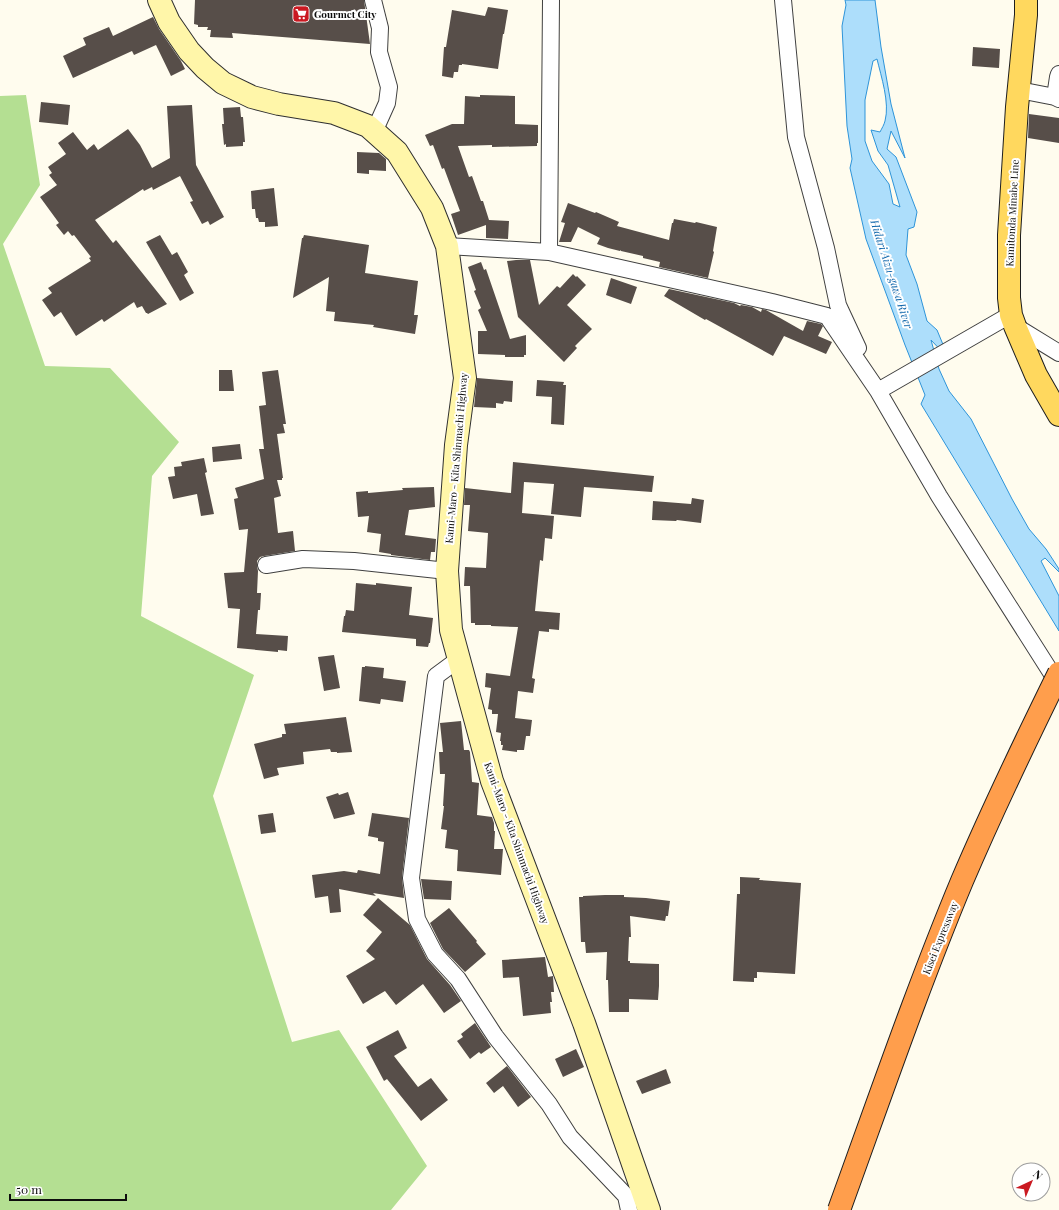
<svg xmlns="http://www.w3.org/2000/svg" width="1059" height="1210" font-family="'Playfair Display',serif">
<style>
.forest{fill:#b4df92}
.water{fill:#addefb;stroke:#2e94d9;fill-rule:evenodd}
.building{fill:#574e49}
.lines{fill:none;stroke-linecap:round;stroke-linejoin:round}
.minor-casing{stroke:#404040;stroke-width:18}
.secondary-casing{stroke:#2f2f2f;stroke-width:24}
.primary-casing{stroke:#1e1e1e;stroke-width:24}
.minor{stroke:#fff;stroke-width:16}
.secondary{stroke:#fff6a9;stroke-width:22}
.primary{stroke:#ffd85e;stroke-width:22}
.motorway-bridge-casing{stroke:#1e1e1e;stroke-width:24;stroke-linecap:butt}
.motorway-bridge{stroke:#ff9e4c;stroke-width:22}
.labels{text-anchor:middle;dominant-baseline:central;stroke-width:4;stroke-linejoin:round;paint-order:stroke}
.poi-label{font-size:10px;font-weight:bold;fill:#0d0d0d;stroke:#fff;text-anchor:start}
.street-label{font-size:10px;fill:#0d0d0d;stroke:#fff}
.water-label{font-size:11px;font-style:italic;fill:#0c64aa;stroke:#fff}
</style>
<rect width="100%" height="100%" fill="#fffcee"/>
<path class="forest" d="M26,95l14,90 -37,59 42,122 65,2 69,74 -27,34 -11,140 113,59 -41,121 79,246 47,-12 88,136 -36,44h-391v-1114z"/>
<path class="water" d="M845,0h30l6,47 10,57 14,54 -14,-27 -4,18 9,8 21,55 -3,15 -6,2 -2,26 11,29 10,37 10,9 12,29 -18,-19 8,29 10,22 22,28 41,80 17,30 17,20 13,20v3l-14,-14 -4,3 18,35v35l-138,-227 4,-9 -20,-50 -39,-106 -16,-71 2,-9 -5,-33 -5,-100 4,-21zM877,59c4,17 13,44 8,62 -1,4 -3,7 -5,11l-9,-2 7,21 10,14 12,42 -7,-3 -4,-20 -17,-23 -7,-20v-41l8,-39z"/>
<path class="building" d="M195,0h169l6,44 -138,-11 1,5 -23,-1 1,-7h-4l1,-3h-10v-2l-4,-1z
M488,7l20,3 -4,24h-1l-5,35 -36,-5v1h-3l-1,7h-4l-1,6 -11,-2 2,-29h2l6,-37 33,6z
M153,17l6,12 22,32 4,8 -14,7 -15,-31 -22,10 -2,-4 -59,27 -10,-22 23,-11 -3,-7 26,-11 4,9z
M973,47l27,2 -1,19 -27,-2z
M480,95l35,1v28l23,1v18h-1v3l-45,1v-2l-34,1 11,31 3,-1 9,25h2l6,19 20,1 -1,18 -22,-1v-13l-28,10 -7,-21 9,-3 -16,-43 -2,1 -9,-24 -3,1 -5,-11 27,-11h12l1,-28 15,1z
M41,102l29,3 -2,20 -29,-3z
M192,105l4,60 28,52 -14,8 -2,-4 -6,3 -12,-22 3,-1 -13,-25 -27,14 -1,-3 -8,4 -1,-2 -48,31 18,23 3,-3 51,64 -19,10 -1,-1h-1l-4,-7 -5,2 -3,-6 -30,20 -2,-3 -26,17 -15,-24 -7,5 -12,-17 10,-7 -4,-5 43,-27 -2,-3 2,-1 -17,-22 -2,1 -4,-5 -4,4 -8,-10 3,-2 -19,-26 17,-12 -8,-10 3,-2 -4,-6 18,-13 -8,-11 15,-11 14,18 7,-6 4,6 30,-21 12,16 12,23 18,-10 -3,-52z
M240,107l1,10h2l2,25h-2v4l-17,1v-3l-2,1 -2,-21h2l-1,-16z
M1029,114l30,4v25l-31,-5z
M357,152l22,1 7,6v12l-17,-1v4l-12,-1z
M274,188l4,38 -13,1v-5h-6l-1,-4h-2l-1,-9h-3l-1,-18z
M568,203l27,10 1,-1 23,10 -2,4 52,14 3,-17h1l1,-4 21,4 1,-1 21,5 -4,24 1,1 -6,26 -49,-11 1,-5 -17,-4v-2l-22,-5v-1l-1,1 -12,-3 -11,-4 3,-6 -22,-11 -7,15h-12l6,-19 -4,-1z
M160,235l12,20 5,-3 11,20 -4,3 10,18 -14,8 -34,-59z
M304,235l65,10 -4,28 53,8 -4,34h4l-3,19 -42,-7 1,-2 -40,-4 1,-9 -9,-1 3,-34 -36,21 9,-60h1z
M516,260h14l9,45 18,-19 3,2 13,-14 3,3 1,-1 9,9 -19,20 25,24 -17,17 2,2 -13,14 -46,-45 -11,-56z
M481,262l3,8 2,-1 24,70 16,-4v20h-2v2h-19v-2l-27,-1v-23h9l-9,-21 3,-2 -7,-17 2,-1 -8,-23z
M611,278l26,9 -6,17 -25,-9z
M669,289l65,14 6,3 1,-1 11,2 9,5 1,-3 4,1 37,21 4,-10 14,3 2,2 -5,10 14,6 -6,12 -42,-18 -11,20 -67,-37 -1,1 -41,-24z
M219,370h13l2,21h-15z
M278,370l8,54h-3l2,9 -8,1 6,44h-1v2h-5l4,16 -7,2 4,35 15,-2 2,20 -31,5 -4,1 -3,4v5l1,5 -1,22h4l-1,17h-2l-2,24 32,2 -1,15 -9,-1v2l-41,-4 3,-39 -12,-1 -4,-35 20,-1 4,-43 -9,1 -5,-31 4,-1 -3,-10 29,-9 -5,-30h5l-5,-43 7,-1 -4,-33z
M477,378l36,3 -1,21 -8,-1 -1,3 -7,-1v5l-22,-1z
M537,380l27,2 -1,3h3l-2,40 -13,-1 1,-27 -16,-1z
M240,444l2,15 -29,3 -1,-15z
M204,458l3,14 -2,1 9,41 -13,2 -4,-22 -24,5 -5,-22 7,-1 -1,-9 8,-1 -1,-4z
M513,462l141,14 -2,16 -68,-5 -3,30 -30,-3 3,-30 -30,-2 -2,31 32,3 -2,23 -7,-1 -2,23 -3,-1 -5,51 25,2 -1,17 -10,-1v3l-10,-1 -7,47 3,1 -2,14 -15,-2 -3,27 17,2 -2,16h-4l-2,14h-7v2l-15,-2 1,-5h-2v-4h-1l1,-8 -5,-1 2,-18h-6v-4l-4,-1 3,-21 -6,-1 1,-14 24,3 8,-49 -27,-1v-1h-16v-2h-4l-1,-37h-6l1,-19 21,1 2,-35 -20,-2 2,-26h-6l1,-17 46,5z
M434,487l1,20 -26,3 -4,25 31,4 -1,13h-4l-1,8 -39,-5v-1l-12,-2 2,-18 -14,-2 2,-16 -11,1 -2,-25 12,-1v2l35,-3 -1,-2z
M692,498l12,2 -3,23 -24,-3 -1,1 -24,-1 1,-19 38,3z
M356,583l20,2v-2l36,4 -3,28 24,3 -3,25h-1l-1,4 -12,-1v-7l-74,-7 2,-16h1l1,-6 8,1z
M334,655l6,33 -16,3 -6,-34z
M365,666l19,2 -1,10 23,3 -3,21 -22,-3 -1,5 -21,-3 3,-34h3z
M346,717l6,35 -15,1v-1h-6l-1,-3 -27,3 1,12 -27,4 2,7 -15,4 -10,-35 28,-7v-3h4l-2,-10z
M461,721l3,29h5l1,2 2,30 7,1 -2,32 15,2 2,6v8h1l-1,18h9l-2,26 -44,-4 1,-21 -13,-2 2,-18 -6,-1 3,-23h-1l2,-32h-5l-1,-22h4l-3,-29z
M348,792l7,22 -21,5 -8,-22 12,-4 1,2z
M273,813l3,19 -15,2 -3,-19z
M372,813l37,5 -7,59 2,21 -31,-5 3,3 -37,-7 2,23 -11,1 -2,-17 -13,2 -3,-23 32,-4 13,2 1,-3 22,4 4,-32 -6,-1v-3l-10,-2z
M740,877l20,1 -1,2 42,3 -6,91 -38,-2v6h-3v4l-21,-1 4,-87h3z
M421,879l31,2 -1,19 -27,-1z
M605,895h19v2l22,1 24,3 -2,15h-2l-1,5 -35,-5 1,21h-2l-1,24h2v2l29,1v22l-1,14 -29,-1v13h-20l-1,-32h-2l1,-28 -21,1 -1,-11h-4l-2,-45h4v-1z
M378,898l32,27 17,34 23,26 11,16 -17,12 -21,-29 -27,21 -11,-14 -22,13 -17,-28 29,-17 -9,-8 16,-19 -19,-17z
M449,908l28,33 -1,1 10,12 -21,18 -22,-23 -13,-26z
M545,957l3,20 5,-1 1,16h-3l1,10h-2l1,11 -28,3 -4,-39 -16,1 -1,-18z
M475,1023l16,24 -10,7 -2,-2 -9,7 -13,-18 6,-4 -2,-3z
M398,1030l9,18 -13,8 24,31 13,-9 17,22 -27,21 -34,-42 -3,2 -18,-34z
M576,1049l8,18 -21,10 -8,-18z
M507,1066l24,31 -13,10 -15,-21 -9,7 -8,-10z
M666,1069l5,14 -29,11 -6,-13z"/>
<g class="lines">
<g class="minor-casing">
<path id="minor" d="M373,0l7,28 -1,24 10,35 -2,16 -13,29
M783,0l13,137 30,111 12,57 20,43
M1019,90l36,7 4,2
M1055,97l3,-20 1,-3
M447,246l102,6 223,50 55,14 51,75 61,105 120,189
M549,252l2,-252
M1015,326l44,27
M878,391l125,-72 8,-4
M266,565l37,-6 51,2 93,10
M459,659l-23,17 -25,202 6,41 18,35 23,25 37,57 54,68 21,33 56,59 3,14"/>
</g>
<g class="secondary-casing">
<path id="secondary" d="M159,0l10,22 20,29 16,17 18,15 29,14 27,7 55,9 34,13 29,26 35,56 15,38 18,132 -9,67 -9,126 4,59 41,151 92,242 65,187"/>
</g>
<g class="primary-casing">
<path id="primary" d="M1026,0v15l-9,92 -8,128v63l2,17 4,11 21,49 23,40"/>
</g>
<use href="#minor" class="minor"/>
<use href="#secondary" class="secondary"/>
<use href="#primary" class="primary"/>
<g class="motorway-bridge-casing">
<path id="motorway-bridge" d="M839,1210c40,-110 78,-221 123,-329 30,-70 63,-139 97,-208"/>
</g>
<use href="#motorway-bridge" class="motorway-bridge"/>
</g>
<defs>
<g id="supermarket-square" transform="scale(0.9)"><rect x="-9" y="-9" width="18" height="18" rx="4" fill="#ca1921" stroke="#fff"/><path d="M-6-5.5h2.5l.6 2H6L4.5 2H-2.5L-4.4-4H-6ZM-1.5 3.2a1.3 1.3 0 1 0 .1 0ZM3 3.2a1.3 1.3 0 1 0 .1 0Z" fill="#fff"/></g>
</defs>
<g fill-rule="evenodd">
<use href="#supermarket-square" x="301" y="14"/>
</g>
<g class="labels">
<g class="poi-label">
<text x="314" y="14">Gourmet City</text>
</g>
<g class="street-label">
<text transform="translate(1012 213) rotate(-87)">Kamitonda Minabe Line</text>
<text transform="translate(456 458) rotate(-85)">Kami-Maro - Kita Shinmachi Highway</text>
<text transform="translate(517 843) rotate(70)">Kami-Maro - Kita Shinmachi Highway</text>
<text transform="translate(940 938) rotate(-68)">Kisei Expressway</text>
</g>
<g class="water-label">
<text transform="translate(892 274) rotate(72)">Hidari Aizu-gawa River</text>
</g>
</g>
<g transform="translate(1031 1182) rotate(44)"><circle r="19" fill="#ffffff" stroke="#9e9e9e"/>
<path d="M0-3L7 15L0 10L-7 15Z" fill="#ca1921"/>
<text y="-6" font-size="11" font-weight="bold" text-anchor="middle" fill="#0d0d0d">N</text>
</g>
<path d="M10 1194v6h116v-6" fill="none" stroke="#0d0d0d" stroke-width="2"/>
<text x="16" y="1194" font-size="12" fill="#0d0d0d" stroke="#ffffff" stroke-width="3" paint-order="stroke">50 m</text>
</svg>
